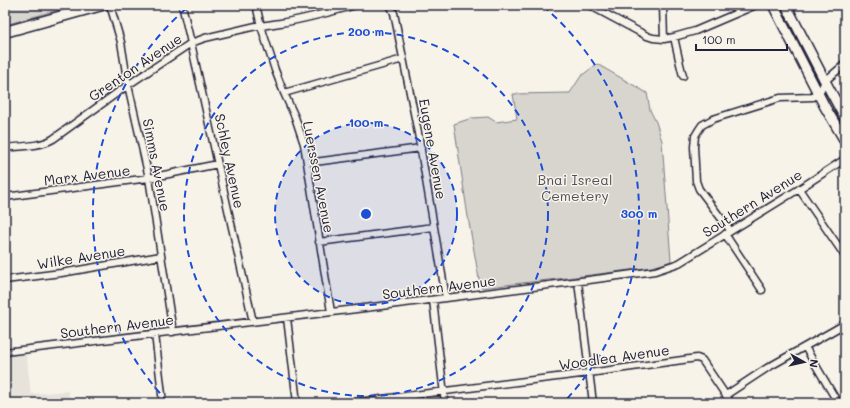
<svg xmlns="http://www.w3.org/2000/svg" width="850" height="408" font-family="Mali,sans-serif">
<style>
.built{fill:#e7e3db}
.green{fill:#d8d5cf;stroke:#7d7c85}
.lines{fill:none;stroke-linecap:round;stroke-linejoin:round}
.street-casing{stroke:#22223b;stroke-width:9}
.secondary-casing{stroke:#22223b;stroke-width:12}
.primary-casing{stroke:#22223b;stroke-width:13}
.street{stroke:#f7f3e8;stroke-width:6}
.secondary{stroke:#f7f3e8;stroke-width:9}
.primary{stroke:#f7f3e8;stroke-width:10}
.ring{fill:none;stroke:#1d4ed8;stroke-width:2;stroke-dasharray:7 5}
.labels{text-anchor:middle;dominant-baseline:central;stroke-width:3;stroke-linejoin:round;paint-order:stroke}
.street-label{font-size:14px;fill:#22223b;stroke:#f7f3e8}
.park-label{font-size:14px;fill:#504f60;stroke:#f7f3e8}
.centre{fill:#1d4ed8;stroke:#f7f3e8;stroke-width:2}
.ring-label{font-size:12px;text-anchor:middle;font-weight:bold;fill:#1d4ed8;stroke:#f7f3e8;stroke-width:3;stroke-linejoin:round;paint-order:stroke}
</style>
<rect width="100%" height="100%" fill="#f7f3e8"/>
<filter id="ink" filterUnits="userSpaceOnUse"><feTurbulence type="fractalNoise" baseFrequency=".025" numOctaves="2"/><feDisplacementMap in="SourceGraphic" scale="8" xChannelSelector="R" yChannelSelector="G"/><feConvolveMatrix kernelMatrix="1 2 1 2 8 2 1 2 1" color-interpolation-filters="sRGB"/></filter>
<g filter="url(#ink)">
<path class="built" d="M26,351l5,43 37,-3 3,12h-66v-50z"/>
<path class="green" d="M5,5h70l-70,20z
M597,64l50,29 3,17 6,12 6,19 9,120c-19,8 -37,8 -57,11 -44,6 -88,10 -132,16l-3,-9 -11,-62 -14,-93 18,-6 16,-1 8,5 21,-3 -4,-25 57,-1 11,-17z"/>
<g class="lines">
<g class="street-casing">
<path id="street" d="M110,5l11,37 7,43 21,93 24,154
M182,5l9,38 62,279
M256,5l5,21 14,44 9,23 11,24 9,27 27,168
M390,5l4,8 24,120 28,165
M589,5l58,31 6,2 11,1 10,-2 21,-6 61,-26
M663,5l1,34
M674,37l6,27 3,12
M284,93l119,-34
M5,148c16,-2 34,-1 48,-9l75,-54 63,-42 14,-5 51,-12c8,0 16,-2 24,-3 26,-4 51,-11 76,-18
M307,163l114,-15
M799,189l46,67
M5,197l144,-19 69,-14
M730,230l-31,-41 -3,-8 -2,-34 1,-11 3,-5 4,-6 11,-6 67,-21 33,-1 6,-3 6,-13 20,-17
M725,234l37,56
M319,242l115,-15
M5,280l56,-7 100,-17
M578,282l15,121
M433,300l12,103
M287,318l10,85
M155,334l8,69
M805,347l33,56
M5,352l441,-54 143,-18 66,-9 24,-8 120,-74 46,-30
M726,395l41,-27 78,-44
M350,403l239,-30 108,-15 5,2 2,3 27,40"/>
</g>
<g class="secondary-casing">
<path id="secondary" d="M773,5l52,102 20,34
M786,5l39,76 20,37"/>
</g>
<g class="primary-casing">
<path id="primary" d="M5,32l97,-27"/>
</g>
<use href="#street" class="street"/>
<use href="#secondary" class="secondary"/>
<use href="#primary" class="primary"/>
</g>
</g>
<circle cx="366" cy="214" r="91" fill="#1d4ed8" fill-opacity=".12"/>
<g class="ring">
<circle cx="366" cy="214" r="91"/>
<circle cx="366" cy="214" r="182"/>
<path d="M168 402A273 273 0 0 1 189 6M543 6A273 273 0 0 1 564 402"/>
</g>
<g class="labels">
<g class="street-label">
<text transform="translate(135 67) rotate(-34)">Grenton Avenue</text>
<text transform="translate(433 149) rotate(80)">Eugene Avenue</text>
<text transform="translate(230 161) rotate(78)">Schley Avenue</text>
<text transform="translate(157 165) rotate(79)">Simms Avenue</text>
<text transform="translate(87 175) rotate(-7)">Marx Avenue</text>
<text transform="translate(319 177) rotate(79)">Luerssen Avenue</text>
<text transform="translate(752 203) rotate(-32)">Southern Avenue</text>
<text transform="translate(81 257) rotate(-9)">Wilke Avenue</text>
<text transform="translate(439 287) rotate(-7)">Southern Avenue</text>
<text transform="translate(117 326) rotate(-7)">Southern Avenue</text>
<text transform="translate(614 357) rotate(-8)">Woodlea Avenue</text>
</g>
<g class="park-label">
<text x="575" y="179">Bnai Isreal<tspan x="575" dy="16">Cemetery</tspan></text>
</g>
</g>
<circle cx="366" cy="214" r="6" class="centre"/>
<g class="ring-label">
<text x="366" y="36">200 m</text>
<text x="366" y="127">100 m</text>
<text x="639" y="218">300 m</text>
</g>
<rect width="850" height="408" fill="none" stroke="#f7f3e8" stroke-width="20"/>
<rect x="10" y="10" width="830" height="388" fill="none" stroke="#22223b" stroke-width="1.5" filter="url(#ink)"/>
<g transform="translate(804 362) rotate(98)" stroke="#f7f3e8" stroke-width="3" paint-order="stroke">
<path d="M0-3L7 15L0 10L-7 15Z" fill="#22223b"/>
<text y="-6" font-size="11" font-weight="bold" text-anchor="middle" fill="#22223b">N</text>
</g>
<path d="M696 44v6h91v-6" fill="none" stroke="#22223b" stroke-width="2"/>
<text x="702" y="44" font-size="12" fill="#22223b" stroke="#f7f3e8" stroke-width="3" paint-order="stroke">100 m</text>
</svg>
